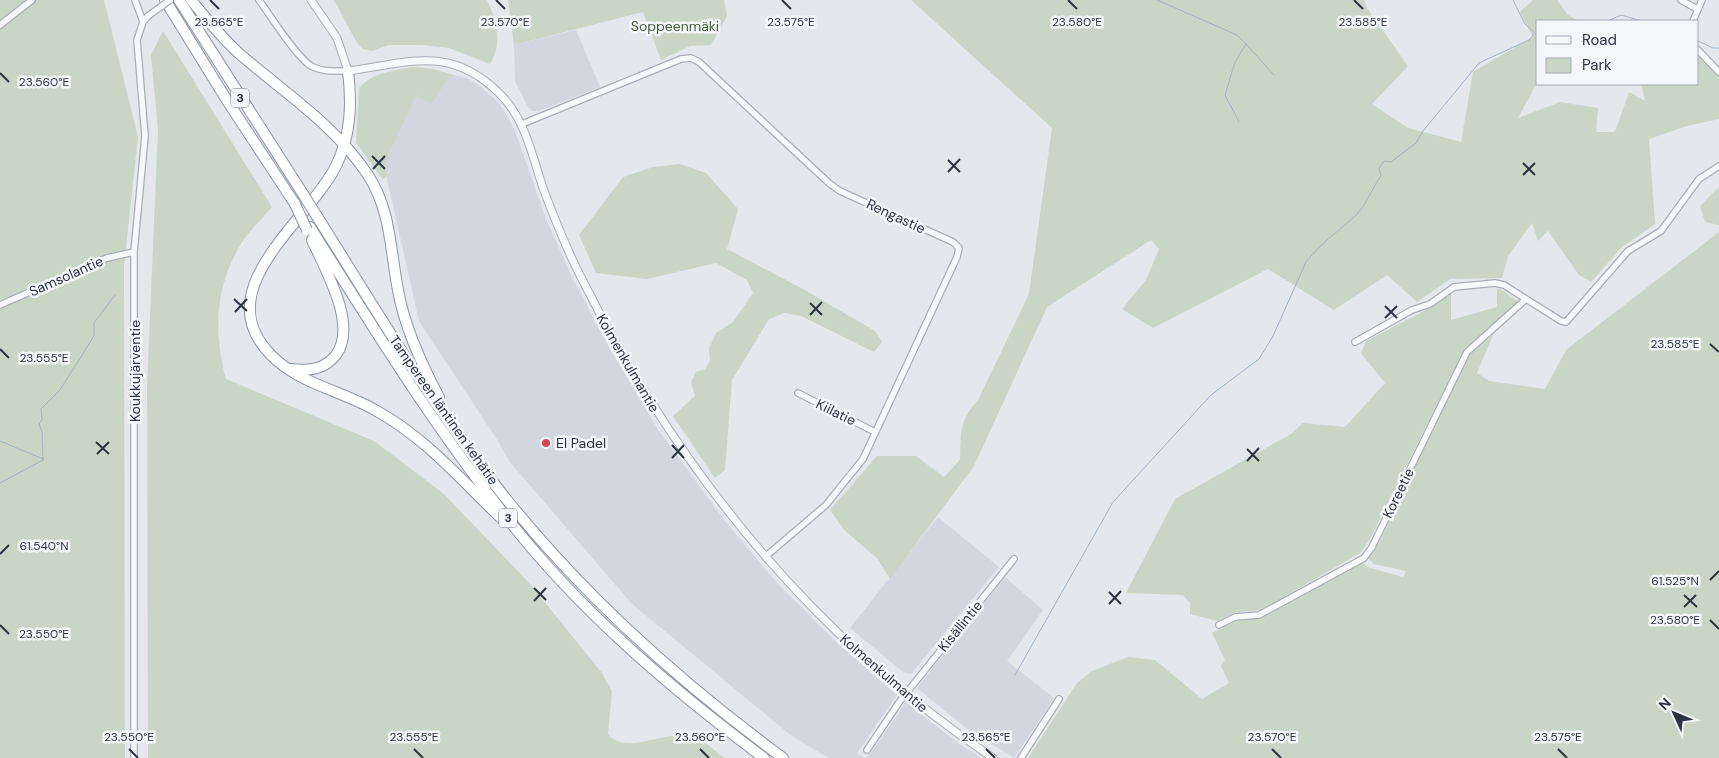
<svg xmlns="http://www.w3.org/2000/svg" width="1719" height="758" font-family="'DM Sans',sans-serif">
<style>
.built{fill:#d2d6de}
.green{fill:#c9d6c5}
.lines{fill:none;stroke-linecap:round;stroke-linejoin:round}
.stream{stroke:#9fb4cc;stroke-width:1}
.minor-casing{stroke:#a9aeb7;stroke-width:8}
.tertiary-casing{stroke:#a9aeb7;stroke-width:9}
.motorway-casing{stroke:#8b94a3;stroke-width:12}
.minor{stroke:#f7f8fa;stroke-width:5.5}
.tertiary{stroke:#f7f8fa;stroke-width:7}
.motorway{stroke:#fff;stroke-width:10}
.minor-bridge-casing{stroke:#a9aeb7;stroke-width:8;stroke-linecap:butt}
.motorway-bridge-casing{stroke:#8b94a3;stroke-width:12;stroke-linecap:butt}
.minor-bridge{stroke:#f7f8fa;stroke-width:5.5}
.motorway-bridge{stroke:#fff;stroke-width:10}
.ticks{fill:none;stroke:#2b3445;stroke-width:2}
.poi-dot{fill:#d1495b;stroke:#f4f6f9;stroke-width:2}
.labels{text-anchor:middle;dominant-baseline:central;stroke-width:5;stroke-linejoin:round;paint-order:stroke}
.shield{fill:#f4f6f9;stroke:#676e7b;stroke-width:1}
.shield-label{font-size:12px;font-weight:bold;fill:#2b3445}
.park-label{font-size:14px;fill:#3f6138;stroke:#f4f6f9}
.street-label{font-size:14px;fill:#2b3445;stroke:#f4f6f9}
.poi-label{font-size:14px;fill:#2b3445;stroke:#f4f6f9;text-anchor:start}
.ticks-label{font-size:12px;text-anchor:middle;fill:#2b3445;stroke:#f4f6f9;stroke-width:5;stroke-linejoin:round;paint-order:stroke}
</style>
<rect width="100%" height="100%" fill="#e4e7ec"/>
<path class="built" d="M576,30l24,57 -61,24h-6l-5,-4 -13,-26 -1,-36z
M454,75l13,3 14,9 18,16 15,25 32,91 26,58 39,74 48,80 66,90 54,64 60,60 58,50 -40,58 7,5h-36l-36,-22 -160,-132 -123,-143 -11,-20 -79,-120 -34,-151v-7l31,-69 15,9 16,-24z
M938,517l61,50 -88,107 -8,-2 -53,-44z
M1005,577l38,33 -36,51 47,37 -40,60 -48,-30 -49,-40z
M906,702l53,42 23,14h-115z"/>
<path class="green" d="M0,0h104l34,137 -14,129 1,492h-125z
M334,0h153c10,21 16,43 3,64l-41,-16 -28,-3h-32l-17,6 -9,-2 -6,-6z
M508,0h216l3,16 -16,29 -21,1 -29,14 -18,-48 -129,33z
M911,0h453l3,8 41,58 -36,38 36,24 53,14 12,-70 60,-35 -13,-25 13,-12h24l11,15 11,6h-41v60l-20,37 42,-16 38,6 -2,24h19l14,-40 16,9 -4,-17h57v-34l21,22v47l-32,7 -38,13 6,85 -33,23 -31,35 -12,-7 -31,-44 -10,10 -6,-18 -24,33 -6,22 -52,1 -33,23 -30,-27 -53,35 -66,-41 -115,59 -31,-19 24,-29 13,-31 -8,-9 -104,67 -73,159 -84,113 -13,-21 -33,-28 -14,-20 47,-54h39l28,21 16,-17c1,-26 -1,-40 18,-60l51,-106 23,-166z
M163,31l109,176c-10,12 -22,23 -30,35 -27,45 -29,88 -16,137l148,62 70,53 86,90 72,89 10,18 -4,43c19,24 60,-8 88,4 10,4 20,14 29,20h-577l-1,-372 11,-256 -7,-75z
M413,67l20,2 21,6 -7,5 -16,24 -15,-9 -31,68v7l2,5 -3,4c-6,-3 -21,-28 -28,-36l3,-55c15,-16 33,-17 54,-21z
M680,164l26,9 32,36 -11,40 76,40 72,42 7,11 -8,10 -73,-36 -17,-3 -15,6 -37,61 -7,90 -10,8 -42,-62 22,-20 -4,-14 5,-10 9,-3 5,-8 -1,-12 7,-16 17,-11 20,-29 -6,-13 -31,-17 -69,16 -51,-6 -17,-38 44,-58 30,-10z
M1719,187v38l-14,-3 -5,-16z
M1719,232v526h-691l49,-75 15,-12 36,-14 27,3 47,39 27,-16 -8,-17 4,-6 -13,-27 26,-13 24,-2 100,-58 5,7 36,10 3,-6 -32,-7 -7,-7 13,-16 44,-96 47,-92 22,-18 -16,38 12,8 56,8 21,-39z
M1497,289h3l19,13 -54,46 -95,191 -10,14 -99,57 -25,2 -19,9 -27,-7v-11l-7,-8 -57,-2 49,-94 116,-65 12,-11 42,4 40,-44 -24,-30 5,-12 64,-33 21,-15v27l46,-13z"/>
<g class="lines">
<path class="stream" d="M1157,0l80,35 9,9 -11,18 -10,33 14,27
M1513,0l12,24 13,12
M1608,21l13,-6 21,6
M1698,41l15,7h6
M1246,44l28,31
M0,441l43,18
M43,460l-1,-28 -3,-8 3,-4 -1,-11 19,-19 34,-54v-13l21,-28
M0,483l43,-23
M1015,675l98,-173 98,-107 48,-36 14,-23 33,-74c15,-20 35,-32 52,-49 7,-7 16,-28 23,-37l-2,-8 5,-7 7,1 25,-19 7,-12 56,-68 50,-23 5,-6"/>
<g class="minor-casing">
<path id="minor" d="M135,0l8,22
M259,0c11,15 39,60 54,67 11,5 23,4 35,4
M1681,0l16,9
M1693,21l9,-21
M0,25l32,-25
M1698,50l21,22
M522,124l159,-65 10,-1 8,4 131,122 10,7 113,51 6,6 -2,9 -94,202 -37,46 -61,52
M0,305l107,-47 27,-6
M1355,342l57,-32 18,-6 24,-17 41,-4 9,2 57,36 5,1 62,-71 33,-20 38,-52 20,-13
M798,393l77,39
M1219,625l16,-8 24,-2 105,-57 8,-11 95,-195 58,-52
M867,750l33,-49 114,-142
M134,758v-506l11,-116 -8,-96 6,-18 5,-6
M1021,758l38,-59"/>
</g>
<g class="tertiary-casing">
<path id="tertiary" d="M311,0l26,38 11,33c60,-8 101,-27 151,22 26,25 33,62 44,95 12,32 24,63 40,93 97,193 230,356 410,477"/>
</g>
<g class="motorway-casing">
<path id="motorway" d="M165,0l63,102 67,102
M179,0l124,194
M191,0c16,19 32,40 51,56 43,37 94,70 126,119 24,37 22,78 31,120 7,36 23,70 40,102
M348,71c4,33 3,64 -12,95 -28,56 -131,124 -64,190 28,28 70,35 103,54 50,27 86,70 126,108
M318,218c55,87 108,177 171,259 83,109 184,200 294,281
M310,227c67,107 133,214 214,312 69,83 153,154 240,219
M291,369c18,2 33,1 45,-14 22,-30 -11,-86 -24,-115"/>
</g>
<use href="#minor" class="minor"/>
<use href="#tertiary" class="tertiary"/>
<use href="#motorway" class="motorway"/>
<g class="minor-bridge-casing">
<path id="minor-bridge" d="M148,16l22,-16"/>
</g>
<g class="motorway-bridge-casing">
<path id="motorway-bridge" d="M303,194l15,24
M295,204l12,26"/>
</g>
<use href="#minor-bridge" class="minor-bridge"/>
<use href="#motorway-bridge" class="motorway-bridge"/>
</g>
<path class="ticks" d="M210,0l9,9M496,0l9,9M782,0l9,9M1068,0l9,9M1354,0l9,9M0,73l9,9M372,156l13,13M948,160l12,12M1523,163l12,12M373,169l12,-13M948,172l12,-13M1523,175l12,-12M234,299l13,12M810,303l12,12M1385,306l12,12M235,312l12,-13M810,315l12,-13M1385,318l12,-12M1710,344l9,8M0,349l9,9M96,442l13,12M672,445l12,13M1247,449l12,12M97,454l12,-12M672,458l12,-13M1247,461l12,-13M0,554l9,-9M1710,580l9,-9M534,588l12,12M1109,592l12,12M1684,595l13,12M534,601l12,-13M1109,604l12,-13M1684,607l12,-12M1710,620l9,9M0,625l9,9M129,749l9,9M414,749l9,9M700,749l9,9M986,749l9,9M1272,749l9,9M1558,749l9,9"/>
<circle class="poi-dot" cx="546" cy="443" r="5"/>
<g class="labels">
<g class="shield">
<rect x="231" y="88.5" width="18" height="19" rx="4"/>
<rect x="499" y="508.5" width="18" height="19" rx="4"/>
</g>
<g class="shield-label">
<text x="240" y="98">3</text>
<text x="508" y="518">3</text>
</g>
<g class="park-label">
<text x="675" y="26">Soppeenmäki</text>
</g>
<g class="street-label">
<text transform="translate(896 216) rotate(25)">Rengastie</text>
<text transform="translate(66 276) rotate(-24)">Samsolantie</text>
<text transform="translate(628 363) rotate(60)">Kolmenkulmantie</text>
<text transform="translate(135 371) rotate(-90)">Koukkujärventie</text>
<text transform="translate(444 410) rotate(55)">Tampereen läntinen kehätie</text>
<text transform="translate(836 412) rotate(26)">Kiilatie</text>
<text transform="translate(1398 493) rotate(-64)">Koreetie</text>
<text transform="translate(960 626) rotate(-51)">Kisällintie</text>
<text transform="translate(884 673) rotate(41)">Kolmenkulmantie</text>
</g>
<g class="poi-label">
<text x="556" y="443">El Padel</text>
</g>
</g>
<g class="ticks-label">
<text x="219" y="26">23.565°E</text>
<text x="505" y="26">23.570°E</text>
<text x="791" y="26">23.575°E</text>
<text x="1077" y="26">23.580°E</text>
<text x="1363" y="26">23.585°E</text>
<text x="44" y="86">23.560°E</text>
<text x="1675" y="348">23.585°E</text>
<text x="44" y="362">23.555°E</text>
<text x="44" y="550">61.540°N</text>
<text x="1675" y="585">61.525°N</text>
<text x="1675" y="624">23.580°E</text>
<text x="44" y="638">23.550°E</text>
<text x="129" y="741">23.550°E</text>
<text x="414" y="741">23.555°E</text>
<text x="700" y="741">23.560°E</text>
<text x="986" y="741">23.565°E</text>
<text x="1272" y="741">23.570°E</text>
<text x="1558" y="741">23.575°E</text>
</g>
<rect x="1536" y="20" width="162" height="65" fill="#f4f6f9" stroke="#a4a8b1"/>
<rect x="1546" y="36" width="25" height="8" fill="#f7f8fa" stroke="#a4a8b1"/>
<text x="1582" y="45" font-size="15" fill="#2b3445">Road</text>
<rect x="1546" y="58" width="25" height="15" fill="#c9d6c5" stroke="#a4a8b1"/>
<text x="1582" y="70" font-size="15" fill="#2b3445">Park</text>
<g transform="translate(1674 713) rotate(314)" stroke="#f4f6f9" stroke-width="4" paint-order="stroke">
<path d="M0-4L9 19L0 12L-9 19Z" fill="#2b3445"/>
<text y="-8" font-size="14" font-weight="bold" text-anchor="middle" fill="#2b3445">N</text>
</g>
</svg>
